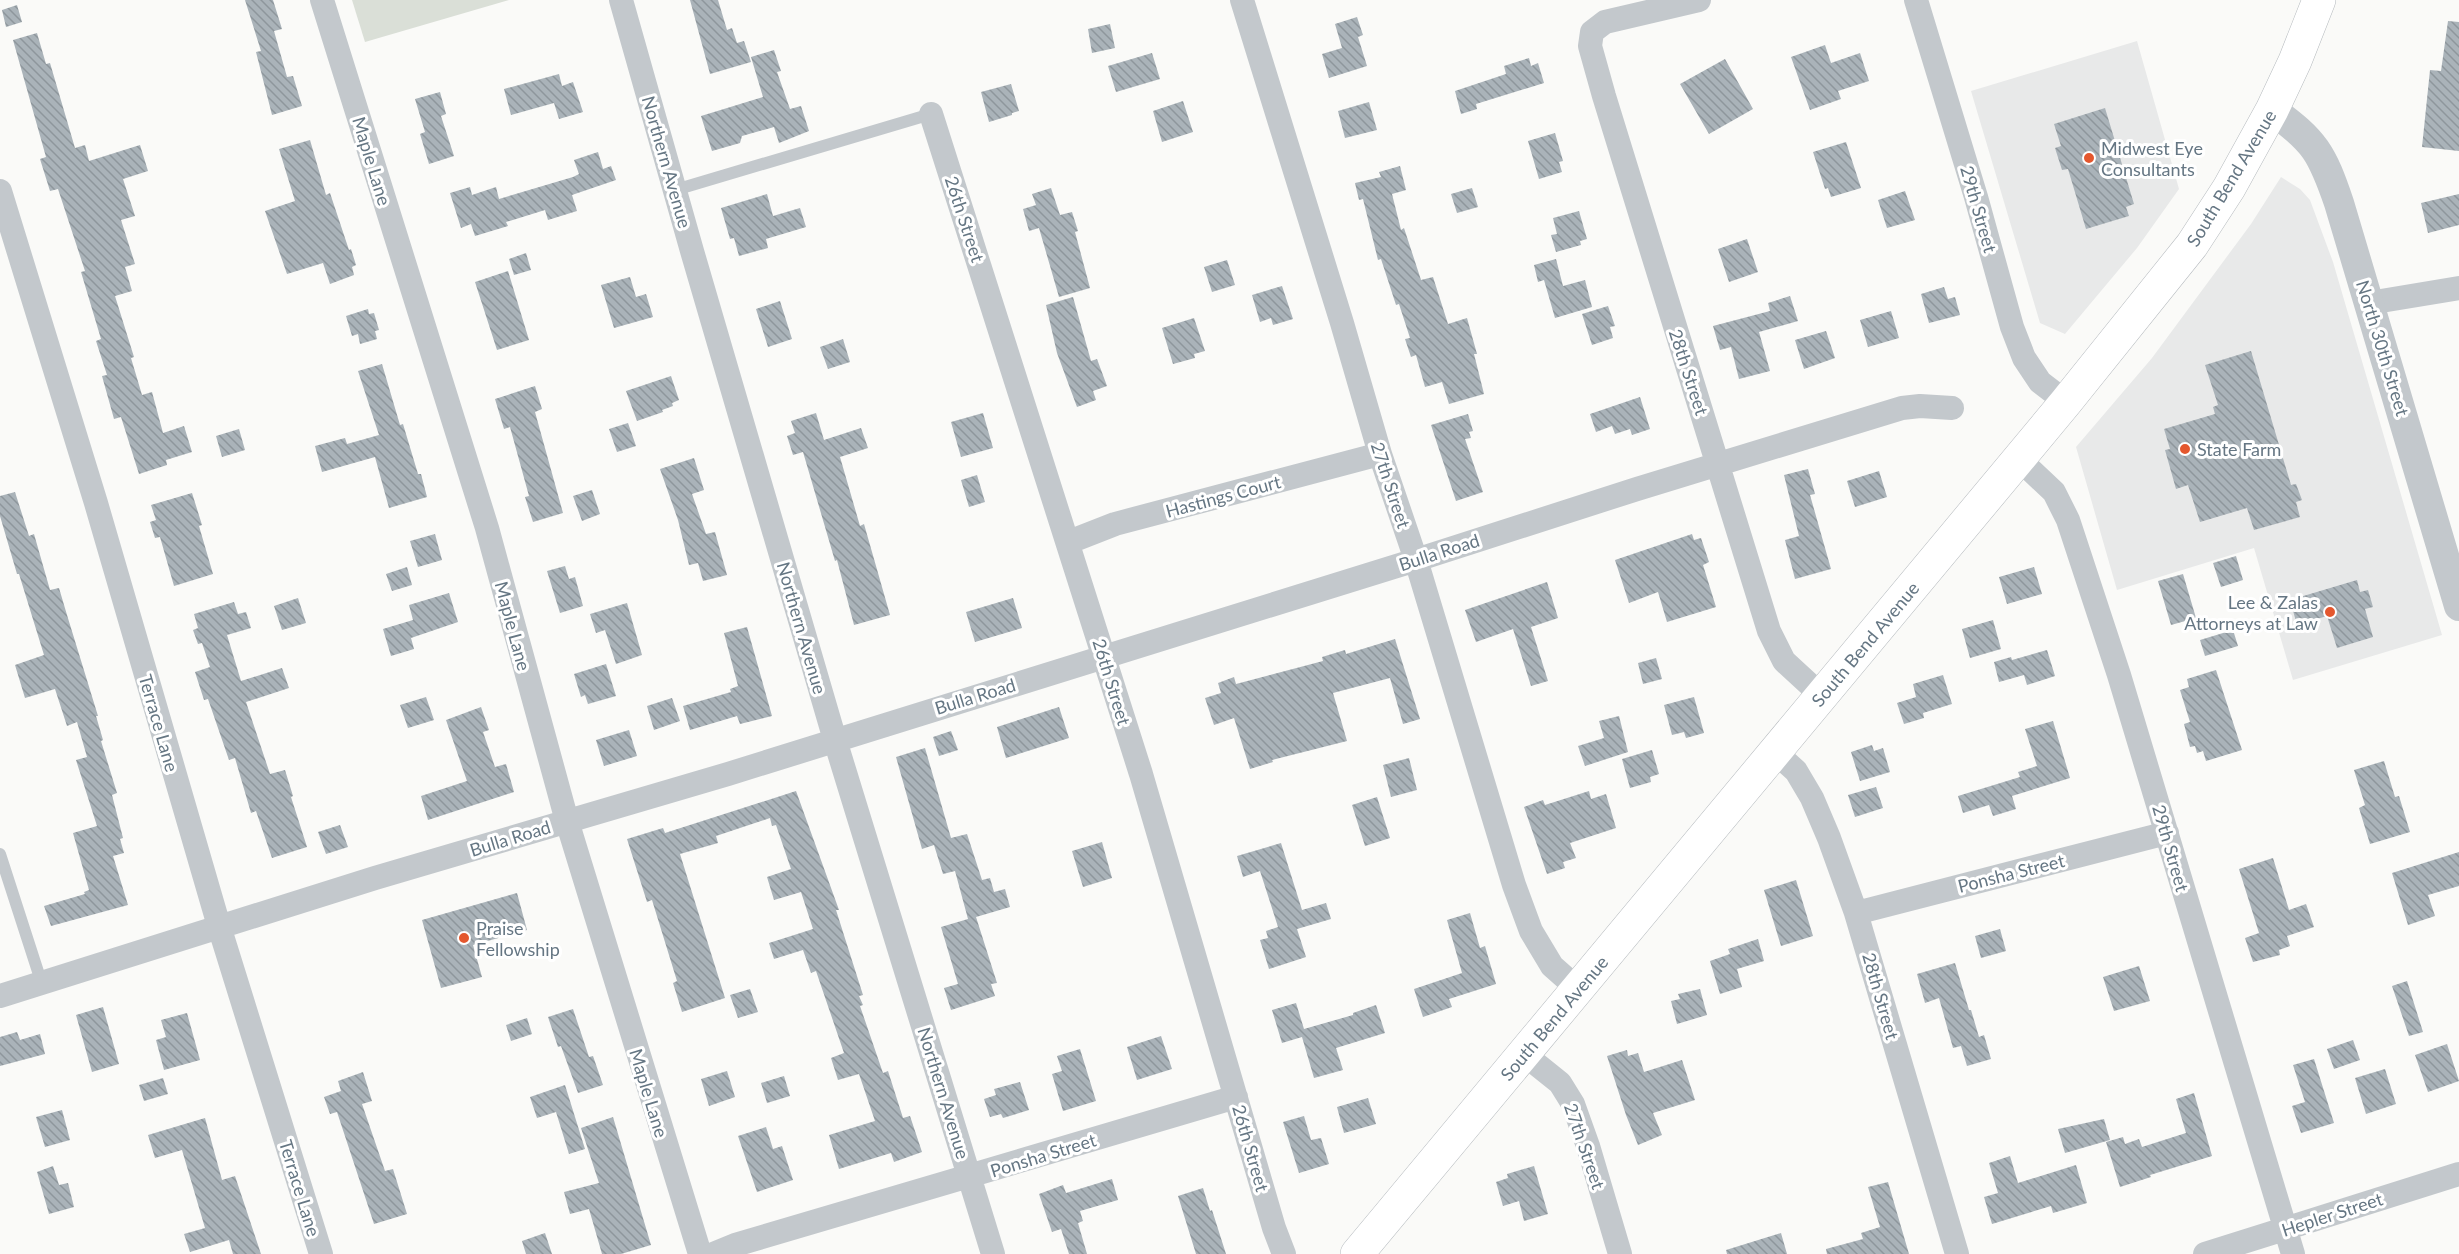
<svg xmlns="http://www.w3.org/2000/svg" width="2459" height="1254" font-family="Lato,sans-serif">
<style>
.built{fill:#e8e9e9}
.green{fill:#dadfd7}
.building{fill:url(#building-back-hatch)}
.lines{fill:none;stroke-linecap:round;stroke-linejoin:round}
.primary-casing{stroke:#b5babe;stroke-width:34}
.service{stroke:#c3c8cc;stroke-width:12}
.minor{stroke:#c3c8cc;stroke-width:24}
.tertiary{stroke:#c3c8cc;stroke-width:30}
.primary{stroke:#fff;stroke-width:33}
.poi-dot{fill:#e4572e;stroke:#fff;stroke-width:2}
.labels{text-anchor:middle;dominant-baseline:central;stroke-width:6;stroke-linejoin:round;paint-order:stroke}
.poi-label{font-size:18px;fill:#657683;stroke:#fff;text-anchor:start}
.street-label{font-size:18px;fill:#657683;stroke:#fff}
</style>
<defs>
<pattern id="building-back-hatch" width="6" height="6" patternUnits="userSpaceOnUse" patternTransform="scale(1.5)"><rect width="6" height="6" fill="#aab3b9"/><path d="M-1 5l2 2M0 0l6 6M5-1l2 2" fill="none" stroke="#8e969c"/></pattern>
</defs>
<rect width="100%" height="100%" fill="#fafaf8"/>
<path class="built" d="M2137,41l42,148 -42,59 -72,86 -25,-11 -69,-232z
M2281,177l19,12 10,11 23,62 109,373 -149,45 -39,-132 -137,42 -41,-143 76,-89 99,-134z"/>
<path class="green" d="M352,0h157l-144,42z"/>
<path class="building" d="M245,0h28l9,29 -8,2 13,46 6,-1 9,30 -30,9 -16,-63 5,-1z
M690,0h28l9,30 5,-2 5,15 7,-2 7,21 -41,12z
M17,5l5,17 -16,5 -4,-17z
M1357,17l6,18 -5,2 9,29 -38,12 -7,-24 20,-6 -7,-24z
M2448,21l11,1v129l-37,-4 8,-77 11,1z
M1110,24l5,24 -23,5 -4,-24z
M37,33l9,31 4,-1 25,85 10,-3 4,16 51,-16 8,26 -25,8 12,37 -14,4 14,44 -10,3 7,24 -17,5 19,61 -3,1 11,37 10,-3 11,41 21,-7 8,26 -26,8 1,5 -28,9 -18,-57 -7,2 -12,-43 5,-1 -11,-34 5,-2 -20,-67 4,-1 -27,-82 -8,2 -10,-32 6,-2 -33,-117z
M1825,45l6,18 29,-10 9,28 -31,10 3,8 -31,11 -19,-53z
M774,50l7,21 -4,1 13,37 11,-3 8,25 -30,12 -5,-16 -32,9 -2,7 -28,8 -11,-35 62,-19 -12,-40z
M1152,53l8,26 -44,13 -8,-26z
M1529,58l2,8 7,-3 6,20 -68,21 1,5 -16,5 -6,-23 51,-17 -2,-8z
M1725,59l28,50 -44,25 -29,-50z
M559,74l3,12 11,-4 10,30 -24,7 -5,-16 -43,12 -7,-26z
M1011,84l8,27 -7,2v2l-23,7 -8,-30z
M440,92l6,22 -5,2 13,40 -25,8 -9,-30 5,-2 -10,-33z
M1183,101l10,31 -31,10 -9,-31z
M1369,102l8,28 -32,8 -7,-27z
M2105,108l29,96 -8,3 3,9 -43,13 -18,-60 -6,1 -7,-22 6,-2 -7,-22z
M1555,133l8,28 -4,1 3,10 -23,7 -11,-38z
M310,140l16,55 4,-2 19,57 2,-1 5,16 -4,2 2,8 -24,9 -7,-21 -36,11 -22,-63 30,-10 -16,-52z
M1846,142l15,46 -30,9 -3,-9 -3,1 -12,-37z
M598,152l5,17 8,-3 5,14 -44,15 5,16 -29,9 -3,-10 -39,12 2,4 -33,10 -4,-12 -10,4 -11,-35 20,-6 2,8 24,-8 3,12 74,-22 6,-3 -5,-14z
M1400,166l6,24 -14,4 9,36 3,-2 17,52 12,-3 15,47 19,-6 10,36h-3l10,40 -35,10 -7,-22 -17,5 -9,-32 -5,2 -6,-18 5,-1 -11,-34 -3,1 -15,-46 -3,1 -15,-61 -4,1 -4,-17 26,-6 -2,-5z
M1051,188l9,27 12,-3 6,19 -3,1 15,56 -31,9 -20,-69 -10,3 -6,-22 13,-4 -4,-11z
M1472,188l6,19 -21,6 -6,-19z
M1905,191l10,29 -28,8 -9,-28z
M767,194l6,22 27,-8 6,19 -40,12 2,9 -29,8 -5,-18 -4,1 -9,-31z
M2459,194v31l-31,8 -7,-30z
M1579,211l8,28 -7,2 1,4 -25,7 -5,-17 6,-1 -4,-16z
M1747,239l11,33 -29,10 -11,-33z
M526,253l5,17 -17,5 -5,-16z
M1556,259l7,27 22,-6 7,27 -37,11 -11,-38 -6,2 -4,-17z
M1227,260l8,25 -23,7 -8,-25z
M508,271l21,69 -32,10 -22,-68z
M630,277l6,20 10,-3 7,23 -39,11 -13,-43z
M1282,286l11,33 -20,6 -2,-7 -11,4 -8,-27z
M1944,287l4,12 7,-2 5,18 -31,8 -8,-29z
M1790,296l8,25 -39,11 11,39 -31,8 -8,-32 -11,3 -7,-24 57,-15 -2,-8z
M1073,297l18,64 6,-2 10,27 -14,5 3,9 -19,7 -20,-54 -11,-48z
M780,301l12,38 -24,8 -12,-38z
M1608,306l7,20 -5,1 3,11 -21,7 -10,-31z
M368,309l1,5 5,-1 5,17 -4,1 2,8 -17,5 -2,-10 -6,2 -6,-20z
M1891,311l8,27 -31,9 -8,-27z
M1194,318l11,33 -11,3 1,4 -22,6 -11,-36z
M1826,331l9,27 -31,11 -9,-29z
M843,339l7,23 -22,7 -8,-22z
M2251,351l40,134 5,-1 6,16 -6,2 4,15 -46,13 -7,-22 -47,14 -12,-37 -12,4 -11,-39 5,-1 -6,-20 51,-15 -2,-7 5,-2 -13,-40z
M382,364l18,61 3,-1 15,50h3l6,23 -38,11 -14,-51 -53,15 -7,-26 30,-8 2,6 32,-9 -21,-64z
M671,376l8,24 -7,3 1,3 -11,4 1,2 -26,9 -11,-30z
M535,386l7,23 -7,3 28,101 -30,9 -8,-25 4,-1 -19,-69 -6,2 -9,-30z
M1640,397l10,32 -18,6 -2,-6 -15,5 -3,-8 -16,6 -6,-18z
M816,413l8,27 37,-12 7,20 -28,9 20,69 4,-2 26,91 -36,10 -17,-65 -2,1 -32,-109 -10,3 -6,-19 8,-3 -4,-12z
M983,413l10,35 -32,9 -10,-35z
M1468,414l5,17 -4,1 2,6 -6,1 18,53 -27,9 -25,-76z
M628,423l8,23 -19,6 -8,-23z
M239,429l6,21 -23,7 -6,-21z
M694,458l10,32 -12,4 14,40 9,-2 12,43 -24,6 -5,-18 -9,2 -11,-45 -18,-51z
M1808,469l7,25 -5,1 21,74 -36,10 -10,-39 14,-4 -15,-61z
M1879,471l8,26 -32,10 -8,-26z
M977,475l8,27 -16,5 -8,-27z
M592,490l8,24 -18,7 -9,-25z
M15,492l14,44 5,-2 16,56 9,-2 8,27 31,101h-2l7,24 -2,1 16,52 -5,2 11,43 -3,1 4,14 -11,3 15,49 -77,21 -7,-20 41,-12 -1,-2 5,-2 -16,-57 24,-7 -21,-66 11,-3 -10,-35 -10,4 -12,-37 -30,9 -10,-33 29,-10 -25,-81h-2l-17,-58v-20z
M192,493l10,32 -3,1 14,48 -39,12 -14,-49 -5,1 -5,-16 6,-2 -5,-15z
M435,534l7,26 -24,7 -8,-26z
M1692,534l2,6 7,-2 8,24 -6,3 13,42 -49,15 -9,-30 -29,11 -14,-43z
M2236,556l7,24 -22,7 -8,-24z
M565,566l4,13 6,-2 8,29 -23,7 -13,-42z
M407,567l5,18 -20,6 -6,-17z
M2034,567l8,27 -35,10 -8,-27z
M2183,574l13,44 -25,7 -13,-44z
M2357,580l3,12 8,-2 5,17 -8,2 8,28 -36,11 -10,-32 -30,9 -7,-25z
M1547,582l11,36 -27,9 17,54 -17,5 -18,-57 -37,13 -11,-32z
M449,593l9,29 -47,16 3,11 -23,7 -8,-27 30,-9 -4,-15z
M298,598l8,25 -24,7 -8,-24z
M1013,598l9,30 -47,14 -9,-30z
M234,602l4,12 8,-2 5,16 -24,7 14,46 41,-13 7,20 -43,14 24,72 15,-4 8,26 -2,1 16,50 -35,11 -16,-47 -5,2 -16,-55 -6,2 -21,-61 -4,1 -9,-28 15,-5 -8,-24 -4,1 -5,-14 5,-2 -4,-14z
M627,603l15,52 -26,9 -11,-34 -9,3 -6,-19z
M1993,620l8,29 -31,9 -8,-29z
M747,627l25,89 -32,8 -3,-8 -47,14 -7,-24 48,-14 -1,-3 8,-3 -14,-53z
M2233,630l5,16 -33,10 -5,-16z
M1395,639l25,80 -17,5 -13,-46 -57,15 14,48 -75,19 1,2 -23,7 -16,-51 -20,7 -9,-27 16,-5 -3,-10 16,-6 2,7 87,-23 -1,-4 23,-7 1,4z
M2047,650l8,26 -28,9 -3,-10 -25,7 -5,-20 17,-5 1,3z
M1656,658l6,21 -19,5 -5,-21z
M606,664l10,32 -28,8 -3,-9 -4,2 -7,-23z
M2216,670l26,80 -36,11 -3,-10 -6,2 -2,-7 -5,1 -6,-23 6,-2 -10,-32 9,-3 -2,-8z
M1943,675l9,29 -29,9 1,5 -20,6 -7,-21 19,-6 -3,-13z
M426,697l8,23 -26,8 -8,-23z
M1694,697l10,36 -18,5 -2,-6 -12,3 -8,-30z
M672,698l8,23 -26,9 -7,-24z
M481,707l8,23 -6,2 12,35 11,-3 8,28 -86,28 -7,-24 46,-15 -21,-61z
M1059,707l10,31 -63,20 -9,-31z
M1619,716l9,36 -43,14 -7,-20 26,-8 -5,-17z
M2053,721l17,57 -58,18 4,13 -23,7 -4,-11 -26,8 -5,-17 62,-19 -2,-5 19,-6 -12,-37z
M629,730l8,26 -33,10 -8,-26z
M951,731l7,19 -19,6 -6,-19z
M1872,745l2,6 9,-3 7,24 -30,9 -9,-29z
M925,748l26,90 16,-4 15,46 8,-2 4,14 11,-3 5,18 -34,10 21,66 -6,1 4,12 -44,14 -7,-22 14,-4 -17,-57 27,-8 -13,-48 -12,3 -9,-29 -12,4 -26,-92z
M1652,750l7,24 -9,3 1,5 -21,6 -8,-29z
M1409,758l8,32 -26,7 -8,-32z
M2384,761l11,36 4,-1 11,36 -40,12 -11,-36 6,-3 -11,-35z
M1876,787l7,21 -28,9 -7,-22z
M796,791l43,119h-3l27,85 -4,1 4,9 -3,1 23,67 5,-2 15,47 7,-2 12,36 -28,10 -3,-9 -52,16 -10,-34 46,-14 -16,-47 -21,6 -7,-22 13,-5 -28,-82 -5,2 -8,-23 -29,9 -5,-16 44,-14 -12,-37 -27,8 -7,-23 24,-8 -15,-44 -4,1 -2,-8 -54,18 2,7 -38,11 45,144 -43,14 -9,-29 4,-2 -25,-81 -5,2 -20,-63 36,-11 2,5z
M1589,791l2,8 15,-5 10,34 -46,15 6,15 -13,4 2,6 -18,6 -23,-67 19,-7 2,5z
M1377,797l13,41 -25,8 -13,-41z
M340,825l8,22 -22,7 -8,-22z
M1102,842l10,36 -29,9 -11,-36z
M1281,843l21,67 24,-7 5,16 -34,10 9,28 -37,12 -9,-29 8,-2 -2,-7 12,-4 -18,-56 -17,6 -6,-21z
M2459,852v34l-31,9 7,21 -27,9 -16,-52z
M2273,858l16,52 17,-6 8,23 -27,9 3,10 -11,4 1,5 -27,7 -8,-24 14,-5 -20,-64z
M1796,880l17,56 -32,10 -17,-56z
M517,893l10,37 -54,15 9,32 -41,11 -19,-68z
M1470,913l10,35 5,-2 11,38 -47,15 3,8 -29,10 -9,-28 48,-16 -15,-53z
M2000,929l6,22 -25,7 -6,-22z
M1758,939l6,22 -27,8 5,18 -22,7 -10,-33 20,-7 -2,-5z
M1955,963l14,47h2l8,27 5,-2 7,24 -24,7 -6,-20 -8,2 -14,-50 -14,5 -8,-29z
M2139,966l11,35 -36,10 -11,-34z
M2407,981l16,51 -14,4 -17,-50z
M750,989l8,23 -20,6 -8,-23z
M1700,989l7,26 -30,9 -6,-23 9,-2 -2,-5z
M1296,1003l8,26 49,-14v-2l23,-8 9,28 -49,15 7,22 -29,8 -12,-41 -20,6 -10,-33z
M103,1007l16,57 -27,8 -16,-57z
M573,1009l16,48 4,-1 10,29 -25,8 -17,-47 -3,1 -10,-30z
M187,1013l13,47 -36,10 -8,-30 10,-3 -5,-17z
M527,1018l5,16 -21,7 -5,-16z
M17,1032l3,8 20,-6 5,20 -45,12v-29z
M1161,1036l11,33 -35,11 -10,-33z
M2353,1040l7,20 -26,9 -7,-20z
M2447,1044l12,37 -31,11 -13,-37z
M1080,1049l16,52 -33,10 -11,-37 10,-3 -5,-15z
M1627,1050l1,6 10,-3 6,19 38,-12 13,40 -42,13 9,22 -24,10 -12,-30 -19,-59z
M2314,1059l20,64 -33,10 -9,-27 13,-4 -12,-37z
M2385,1069l11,35 -30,10 -11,-36z
M727,1071l8,26 -26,9 -8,-27z
M363,1072l9,29 -10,3 23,67 8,-2 14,45 -33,10 -37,-112 -7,2 -6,-17 17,-6 -3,-10z
M784,1076l6,20 -23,7 -6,-20z
M163,1078l5,16 -24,7 -5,-16z
M1020,1082l9,28 -26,8 -2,-4 -11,3 -6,-18 12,-4 -2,-6z
M565,1085l20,64 -16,5 -13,-42 -19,6 -7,-21z
M2194,1093l18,63 -62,19 1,2 -31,10 -14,-45 17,-5 2,7 14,-5 3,8 44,-14 -10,-34z
M1368,1098l8,26 -32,9 -7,-26z
M62,1110l8,30 -25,7 -9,-30z
M1304,1116l7,24 10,-2 8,26 -30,9 -16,-51z
M613,1117l38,128 -30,9h-19l-13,-45 -19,5 -6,-22 35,-9 -18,-55z
M205,1118l17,62 13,-4 26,78h-28l-4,-14 -39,12 -6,-18 21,-6 -23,-78 -27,8 -7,-23z
M2104,1119l6,21 -45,13 -7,-24z
M766,1127l7,22 9,-3 11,34 -36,12 -19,-56z
M2010,1156l8,27 58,-18 11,38 -34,10 -2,-7 -59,18 -8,-27 14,-4 -9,-30z
M53,1166l6,19 9,-2 6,24 -25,7 -12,-42z
M1534,1166l14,48 -24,7 -5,-20 -16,5 -7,-24 12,-4 -1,-4z
M1112,1179l6,21 -38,11 3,10 -5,2 9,31h-18l-8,-25 -9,3 -13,-38 24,-9 3,8z
M1888,1182l21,72h-82l-1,-5 37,-10 -2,-6 19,-6 -12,-40z
M1203,1188l7,23 2,-1 14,44h-30l-18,-58z
M545,1233l7,21h-26l-4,-13z
M1781,1233l6,21h-60l-1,-4z"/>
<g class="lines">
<g class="primary-casing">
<path id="primary" d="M1357,1254l709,-852 126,-157 37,-57 43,-78 23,-49 24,-61"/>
</g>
<path class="service" d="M675,190l256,-76
M0,854l42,130"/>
<path class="minor" d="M322,0l165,528 80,293 133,433
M621,0l71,251 143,489 158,514
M1242,0l100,323 38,131 36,106 98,325 17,46 21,35 26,23
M1699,0l-94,22 -13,10 -2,14 14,50 165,535 15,30 38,35
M1916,0l60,197 36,130 12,31 16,24 26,20
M931,114l210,660 133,454 10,26
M0,191l96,312 123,423 102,328
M2369,303l90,-15
M2019,459l35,33 14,28 51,155 174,579
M1069,542l46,-18 265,-70
M1775,752l21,19 16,27 17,40 27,75 101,341
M1856,913l311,-80
M0,996l375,-118 353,-104 688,-214 221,-71 265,-81 18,-2 32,2
M1524,1054l36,29 13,21 15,42 32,108
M713,1254l22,-9 501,-148
M2205,1254l254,-80"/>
<path class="tertiary" d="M2272,110c43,31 50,43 67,93l120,403"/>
<use href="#primary" class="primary"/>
</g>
<g class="poi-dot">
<circle cx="2089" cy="158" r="6"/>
<circle cx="2185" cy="449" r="6"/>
<circle cx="2330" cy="612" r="6"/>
<circle cx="464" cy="938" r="6"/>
</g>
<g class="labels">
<g class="poi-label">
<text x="2101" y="148">Midwest Eye<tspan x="2101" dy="21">Consultants</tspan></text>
<text x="2197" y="449">State Farm</text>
<text x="2318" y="602" text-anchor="end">Lee &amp; Zalas<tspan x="2318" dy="21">Attorneys at Law</tspan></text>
<text x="476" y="928">Praise<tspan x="476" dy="21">Fellowship</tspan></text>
</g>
<g class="street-label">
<text transform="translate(372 161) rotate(73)">Maple Lane</text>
<text transform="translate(667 162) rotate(74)">Northern Avenue</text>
<text transform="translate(2231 178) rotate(-59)">South Bend Avenue</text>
<text transform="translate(1979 209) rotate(74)">29th Street</text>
<text transform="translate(965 219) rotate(72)">26th Street</text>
<text transform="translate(2383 348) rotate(73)">North 30th Street</text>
<text transform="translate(1689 372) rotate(72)">28th Street</text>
<text transform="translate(1391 485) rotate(72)">27th Street</text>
<text transform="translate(1223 496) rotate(-15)">Hastings Court</text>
<text transform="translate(1439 552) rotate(-18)">Bulla Road</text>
<text transform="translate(513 626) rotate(75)">Maple Lane</text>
<text transform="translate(802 628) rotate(74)">Northern Avenue</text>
<text transform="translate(1865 644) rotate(-50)">South Bend Avenue</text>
<text transform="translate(1112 682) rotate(73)">26th Street</text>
<text transform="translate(975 696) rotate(-17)">Bulla Road</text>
<text transform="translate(159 723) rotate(74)">Terrace Lane</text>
<text transform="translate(510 838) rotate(-17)">Bulla Road</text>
<text transform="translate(2171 848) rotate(74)">29th Street</text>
<text transform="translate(2011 873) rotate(-14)">Ponsha Street</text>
<text transform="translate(1881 996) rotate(74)">28th Street</text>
<text transform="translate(1554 1018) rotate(-50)">South Bend Avenue</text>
<text transform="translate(649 1093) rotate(73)">Maple Lane</text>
<text transform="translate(944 1093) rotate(73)">Northern Avenue</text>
<text transform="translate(1585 1146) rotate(71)">27th Street</text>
<text transform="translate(1251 1148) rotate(74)">26th Street</text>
<text transform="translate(1043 1155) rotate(-17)">Ponsha Street</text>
<text transform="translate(300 1188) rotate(73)">Terrace Lane</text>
<text transform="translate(2332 1214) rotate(-18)">Hepler Street</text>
</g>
</g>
</svg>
